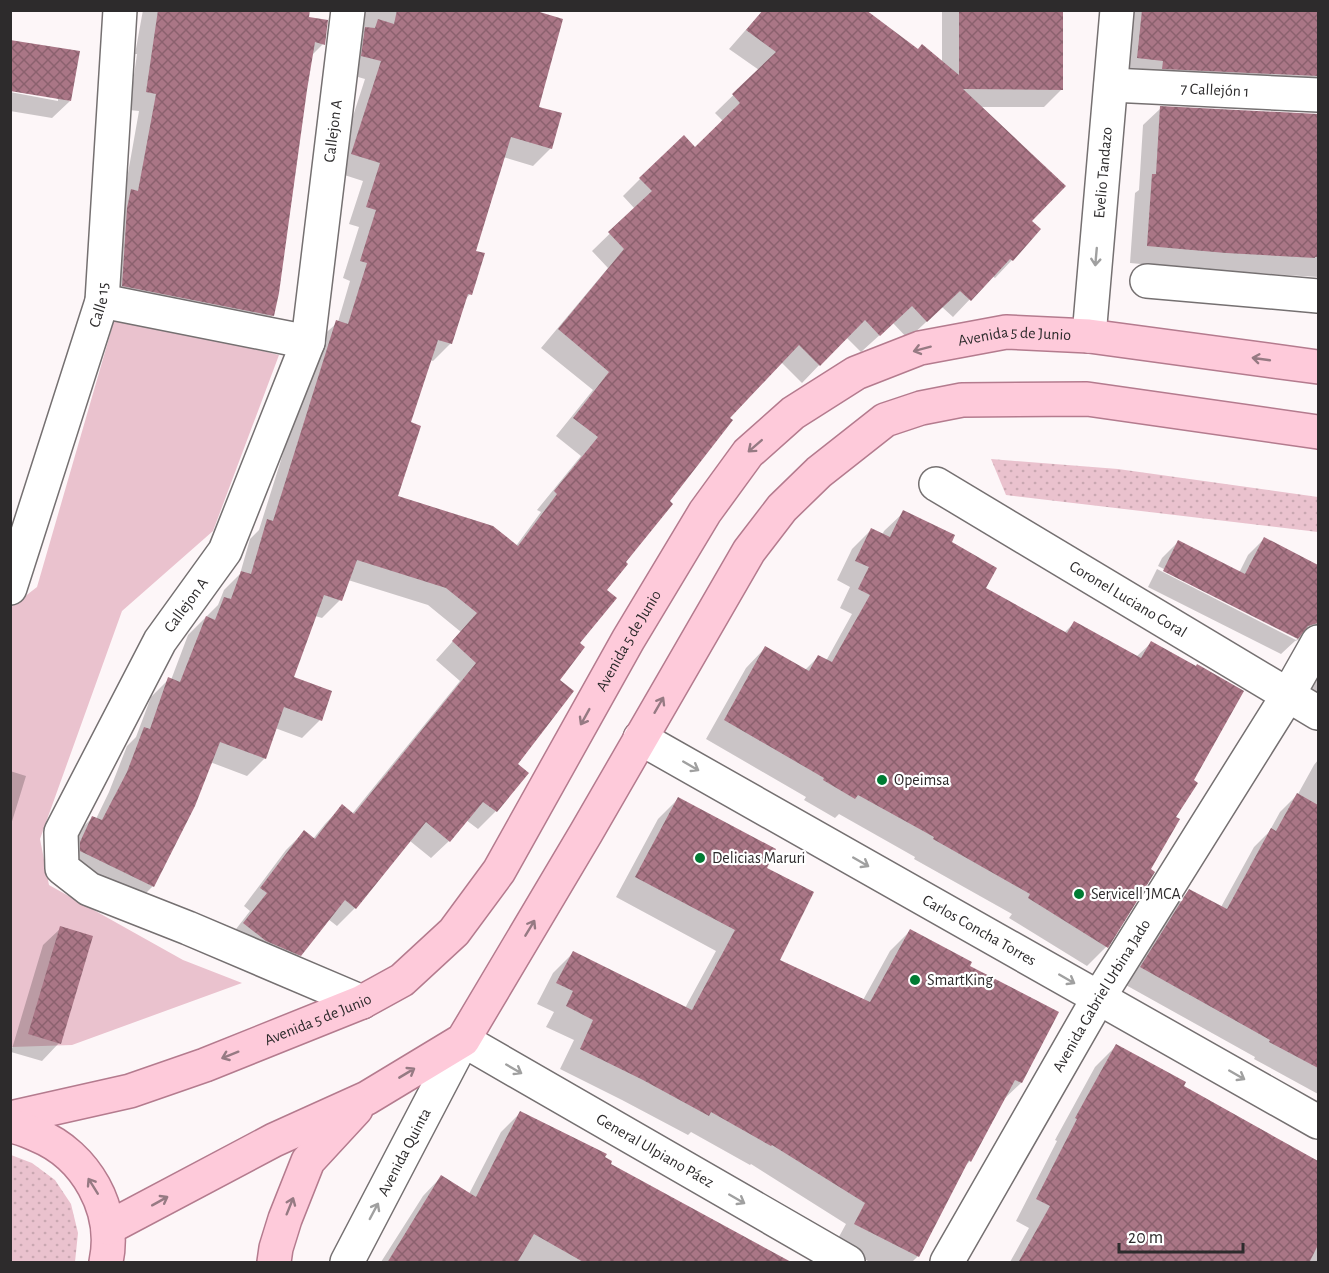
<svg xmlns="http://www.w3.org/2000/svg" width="1329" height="1273" font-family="'Alegreya Sans',sans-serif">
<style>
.grass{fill:url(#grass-dots)}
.park{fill:#eac2ce}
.shadow{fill:#0003}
.building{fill:url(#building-cross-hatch)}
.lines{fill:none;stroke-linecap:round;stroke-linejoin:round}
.minor-casing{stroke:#757071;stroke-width:36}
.major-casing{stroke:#b47b8e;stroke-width:36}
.minor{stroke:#fff;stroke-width:33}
.major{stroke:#fecada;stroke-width:33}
.oneway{stroke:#a0a0a0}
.oneway2{stroke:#967a83}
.poi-dot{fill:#007b33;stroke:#fff;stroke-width:2}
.labels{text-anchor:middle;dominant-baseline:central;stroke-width:4.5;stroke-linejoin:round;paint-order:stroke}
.street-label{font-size:16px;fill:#2d2b2c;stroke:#fff}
.poi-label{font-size:16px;fill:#2d2b2c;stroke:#fff;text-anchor:start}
</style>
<defs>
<pattern id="grass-dots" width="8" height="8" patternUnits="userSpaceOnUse" patternTransform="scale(1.5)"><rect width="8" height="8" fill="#eac2ce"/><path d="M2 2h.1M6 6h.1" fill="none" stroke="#c9a7b1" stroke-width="1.8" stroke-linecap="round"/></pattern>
<pattern id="building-cross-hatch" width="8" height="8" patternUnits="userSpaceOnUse" patternTransform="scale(1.5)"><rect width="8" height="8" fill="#aa7686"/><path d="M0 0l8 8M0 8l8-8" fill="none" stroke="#8b616e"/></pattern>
</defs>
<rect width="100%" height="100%" fill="#fdf6f8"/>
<path class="grass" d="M991,459l127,10 200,28v35l-312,-37z
M11,1155l21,8 23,17 16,24 7,29 -3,29h-64z"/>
<path class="park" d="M116,314l163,41 -66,176 -91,80 -82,228 9,46 134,75 59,23 -170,62 -61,2 -1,-439 27,-21z"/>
<path class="shadow" d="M143,10h166l-1,9 15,25 -13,13 -37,258 -18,18 -150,-30 34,-192 -10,-1 8,-56h-2z
M365,10h172v98l14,40 -18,18 -30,-9 -29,95 -4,42 -6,7 -13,42 -18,18 -3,-1 -21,63 -13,74 120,49 25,-34 -4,-2 44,-54 -25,-20 37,-46 -52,-42 67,-80 -16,-17 43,-42 -12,-13 17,-17 55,-30 29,-27 -9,-9 44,-43 -30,-21 29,-33 160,35 24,12v-53h120v79l-18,18h-65l51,114 -18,39 -17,18 -3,-2 -39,41 -11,-10 -34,32 -15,-16 -32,29 -15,-15 -44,46 -21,-21 -54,56 -122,172 -47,90 -42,84 11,9 -31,38 -18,18 -12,-9 -17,21 -18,17 -21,-17 -55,67 -18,18 -9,-7 -28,36 -18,18 -56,-31 24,-31 -6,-5 42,-56 18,-18 9,7 12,-15 17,-18 10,8 108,-133 -24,-21 25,-28 -33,-27 -80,-25 -8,20 -18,18 -7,-2 -23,62 38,13 -10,29 -18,18 -27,-10 -10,30 -18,18 -37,-14 -57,124 -18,18 -72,-35 12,-34 18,-18 3,2 13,-27 18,-46 9,-9 15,-40 18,-18 2,1 17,-45 30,-30 6,-15 16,-16 10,-35 9,-9 60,-191 19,-17 12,-41 -7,-3 16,-51 -10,-3 14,-43 -28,-9 30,-93 -21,-6 15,-38z
M1126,10h192v99l-198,-34z
M10,92l48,9v-3l12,3 -18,17 -42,-7z
M1161,108l157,7v162l-111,-7 -77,-7 5,-70 4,-3 4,-65z
M904,512l46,31 33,46 81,44 10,-10 62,34 15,-14 41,138 -18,37 -68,129 -19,19 -78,-48 3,-4 -98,-55 1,-2 -76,-43 -4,4 -31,-18 2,-3 -100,-58 40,-71 19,-20 40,22 13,-13 8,4 26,-47 -12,-6 10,-21 -13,-7 15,-31 19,-19 11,5 2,-4z
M1264,539l54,28v82l-17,-10 -6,2 -14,13 -133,-67 9,-18 139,71 3,-2 -141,-72 4,-8 16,-16 61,31 9,-18z
M1318,669v28l-11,-7z
M1318,760v334l-64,-35 1,-2 -131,-73 48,-76 17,-17 32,16 33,-60 15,-15 11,-20 18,-18 16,-29z
M10,771l16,5 -16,52z
M678,799l87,69 13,93 85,39 27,-49 20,-20 58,35 89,47 -36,70 -20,19 -31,59 -6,6 -46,89 -6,6h-42l-35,-18 11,-20 -95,-60 -1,1 -59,-33 -3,3 -66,-35 -62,-31 14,-29 -28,-13 8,-15 -17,-8 16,-31 20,-20 112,55 31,-57 -100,-54 42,-78z
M61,928l-2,115 -17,18 -31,-9 32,-107z
M1116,1046l66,41 136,75v100h-308l19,-34 -13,-7 41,-80 -2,-1 40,-73z
M520,1113l83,45 6,7 176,97h-404l42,-66 18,-19 28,17 32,-62z"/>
<path class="building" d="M158,10h152l-1,7 19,3 -3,25 -10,-3 -8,48 -28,203 -5,23 -152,-30 5,-78 4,-19 7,2 18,-97 -10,-2z
M397,10h136l30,9 -24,88 23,6 -10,36 -41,-12 -35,114 9,2 -13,42 -4,-1 -16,50 -14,-4 -27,82 10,4 -23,70 95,30 25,20 39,-52 -3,-3 44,-54 -25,-19 36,-46 -51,-43 66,-80 -16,-17 44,-41 -13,-13 45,-43 11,12 45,-44 -8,-9 44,-42 -30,-22 17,-20h103l52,39 4,-5 37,31v-65h104v80l-100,-1 103,97 -34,35 9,8 -28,32 -3,-2 -39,42 -11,-10 -33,31 -15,-16 -32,30 -15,-16 -45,46 -21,-21 -69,73 3,2 -63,81 3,3 -47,58 2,2 -21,26 10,8 -37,45 5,4 -25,33 14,11 -56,73 11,9 -32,39 -14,-10 -33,40 -24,-20 -70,87 -11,-9 -44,56 -35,-15 -23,-18 24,-30 -7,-5 44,-58 11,9 27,-35 12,10 122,-151 -24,-22 25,-28 -31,-25 -89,-28 -15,41 -18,-6 -30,82 38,14 -10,30 -38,-14 -18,52 -46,-17 -25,64 -41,81 -74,-36v-9l12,-26 10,4 25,-48 17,-45 6,2 18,-52 12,5 26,-66 9,4 9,-23 7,2 10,-28 10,3 16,-55 6,2 63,-201 12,4 19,-61 -7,-2 16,-51 -10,-3 14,-44 -29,-9 30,-93 -20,-5 4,-29 10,1 3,-9 16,5z
M1142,10h176v66l-156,-7 1,-8 -26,-3z
M10,40l70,11 -9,50 -61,-10z
M1160,106l158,8v143h-3v1l-89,-5 -79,-7 5,-72h4z
M903,510l52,25 -3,7 45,26 -11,20 81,45 7,-12 67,37 10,-17 45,25 1,-2 47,27 -50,89 4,3 -22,34 4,2 -29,50 4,3 -47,76 -80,-50 2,-4 -97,-55 1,-2 -76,-42 -3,4 -32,-19 1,-2 -100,-58 41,-74 44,25 9,-16 14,7 38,-67 -12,-6 11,-22 -14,-6 16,-33 19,9z
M1264,537l54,28v58l-10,3 -10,13 -135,-68 15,-31 67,34z
M1297,793l21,12v263l-49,-26 1,-2 -130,-73 49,-78 38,20 44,-81 5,3z
M678,797l98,52 -9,19 47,24 -34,68 90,42 40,-73 62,33 -2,4 89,46 -37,71 -7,-3 -44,82 -2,-2 -50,97 -65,-33 11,-21 -93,-58 -1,1 -60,-34 -2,4 -66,-36 -63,-31 13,-29 -27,-14 7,-15 -17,-8 17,-32 119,59 43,-80 -100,-53z
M60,926l33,10 -32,108 -33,-10z
M1116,1044l70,38 -2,4 134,75v84l-9,18h-291l32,-57 -14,-7 41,-80 -2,-1z
M520,1111l87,43 -2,3 7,4 -1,3 182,99h-208l-51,-29 -17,29h-130l54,-88 35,22z"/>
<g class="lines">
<g class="minor-casing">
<g id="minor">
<path d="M348,10l-40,332 -83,209 -65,90 -99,191 1,36 27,21 99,39 174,74"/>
<path id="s1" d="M1111,85l207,10"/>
<path d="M1147,281l171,15"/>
<path d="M102,301l206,41"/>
<path id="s2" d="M1089,336l28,-326"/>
<path id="s3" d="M936,484l382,229"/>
<path id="s4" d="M10,588l92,-287 18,-291"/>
<path id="s5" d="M640,738l678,384"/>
<path id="s6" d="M347,1262l116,-222 385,222"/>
<path id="s7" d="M947,1262l152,-265 189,-302 30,-53"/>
</g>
</g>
<g class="major-casing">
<g id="major">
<path id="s8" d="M10,1118l120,-27 75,-26 157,-63 40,-22 52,-48 45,-61 129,-231 77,-128 43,-59 45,-40 63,-40 64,-25 86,-16 83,4 229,31"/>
<path d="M10,1126c10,1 18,5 27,9 49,20 80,75 69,127"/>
<path d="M108,1228l166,-88 93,-42 96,-58 123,-207 163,-282 33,-43 37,-36 66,-52 36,-12 41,-8 125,-1 231,33"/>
<path d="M274,1262l2,-14 9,-29 23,-58 48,-52"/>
</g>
</g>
<use href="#minor" class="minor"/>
<use href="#major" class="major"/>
</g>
<defs><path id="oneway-shaft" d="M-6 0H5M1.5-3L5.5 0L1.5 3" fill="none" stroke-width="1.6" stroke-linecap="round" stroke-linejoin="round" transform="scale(1.5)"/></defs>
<g class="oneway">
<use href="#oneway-shaft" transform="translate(1096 257) rotate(95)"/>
<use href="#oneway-shaft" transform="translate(691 766) rotate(30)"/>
<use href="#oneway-shaft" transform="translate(861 862) rotate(30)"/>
<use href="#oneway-shaft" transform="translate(1067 979) rotate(30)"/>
<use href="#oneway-shaft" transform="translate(514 1069) rotate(30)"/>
<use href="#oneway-shaft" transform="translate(1237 1075) rotate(30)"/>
<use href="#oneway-shaft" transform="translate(737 1199) rotate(30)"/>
<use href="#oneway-shaft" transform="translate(374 1211) rotate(-62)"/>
</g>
<g class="oneway2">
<use href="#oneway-shaft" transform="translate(922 349) rotate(165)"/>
<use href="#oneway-shaft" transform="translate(1261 359) rotate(-172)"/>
<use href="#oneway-shaft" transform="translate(755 446) rotate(139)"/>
<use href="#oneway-shaft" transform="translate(659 705) rotate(-60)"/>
<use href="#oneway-shaft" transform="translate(585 717) rotate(119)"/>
<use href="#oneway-shaft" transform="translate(530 928) rotate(-59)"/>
<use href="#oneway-shaft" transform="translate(230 1055) rotate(158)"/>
<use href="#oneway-shaft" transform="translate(407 1073) rotate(-31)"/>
<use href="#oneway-shaft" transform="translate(93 1186) rotate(-122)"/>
<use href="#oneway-shaft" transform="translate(160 1201) rotate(-29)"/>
<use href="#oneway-shaft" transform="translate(290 1206) rotate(-68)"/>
</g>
<g class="poi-dot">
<circle cx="882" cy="780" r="6"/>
<circle cx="700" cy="858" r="6"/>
<circle cx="1079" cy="894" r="6"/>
<circle cx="915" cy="980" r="6"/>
</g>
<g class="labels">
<g class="street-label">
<text stroke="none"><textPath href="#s1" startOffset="104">7 Callejón 1</textPath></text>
<text transform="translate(333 131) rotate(-83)">Callejon A</text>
<text stroke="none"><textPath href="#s2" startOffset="164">Evelio Tandazo</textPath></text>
<text stroke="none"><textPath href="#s4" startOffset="297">Calle 15</textPath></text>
<text stroke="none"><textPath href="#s8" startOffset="1350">Avenida 5 de Junio</textPath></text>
<text stroke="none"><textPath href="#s3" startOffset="224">Coronel Luciano Coral</textPath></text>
<text transform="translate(186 605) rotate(-54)">Callejon A</text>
<text stroke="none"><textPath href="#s8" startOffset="828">Avenida 5 de Junio</textPath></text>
<text stroke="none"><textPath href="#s5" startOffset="390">Carlos Concha Torres</textPath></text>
<text stroke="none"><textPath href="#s7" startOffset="308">Avenida Gabriel Urbina Jado</textPath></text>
<text stroke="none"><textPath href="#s8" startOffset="324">Avenida 5 de Junio</textPath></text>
<text stroke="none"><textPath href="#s6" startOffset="124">Avenida Quinta</textPath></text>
<text stroke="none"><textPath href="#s6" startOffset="472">General Ulpiano Páez</textPath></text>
</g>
<g class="poi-label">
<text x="894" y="780">Opeimsa</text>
<text x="712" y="858">Delicias Maruri</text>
<text x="1091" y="894">Servicell JMCA</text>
<text x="927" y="980">SmartKing</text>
</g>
</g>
<rect width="1329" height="1273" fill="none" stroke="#2d2b2c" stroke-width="24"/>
<path d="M1119 1243v9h124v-9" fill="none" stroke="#2d2b2c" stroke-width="3"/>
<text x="1128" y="1243" font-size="18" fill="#2d2b2c" stroke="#ffffff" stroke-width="4.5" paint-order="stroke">20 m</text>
</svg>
